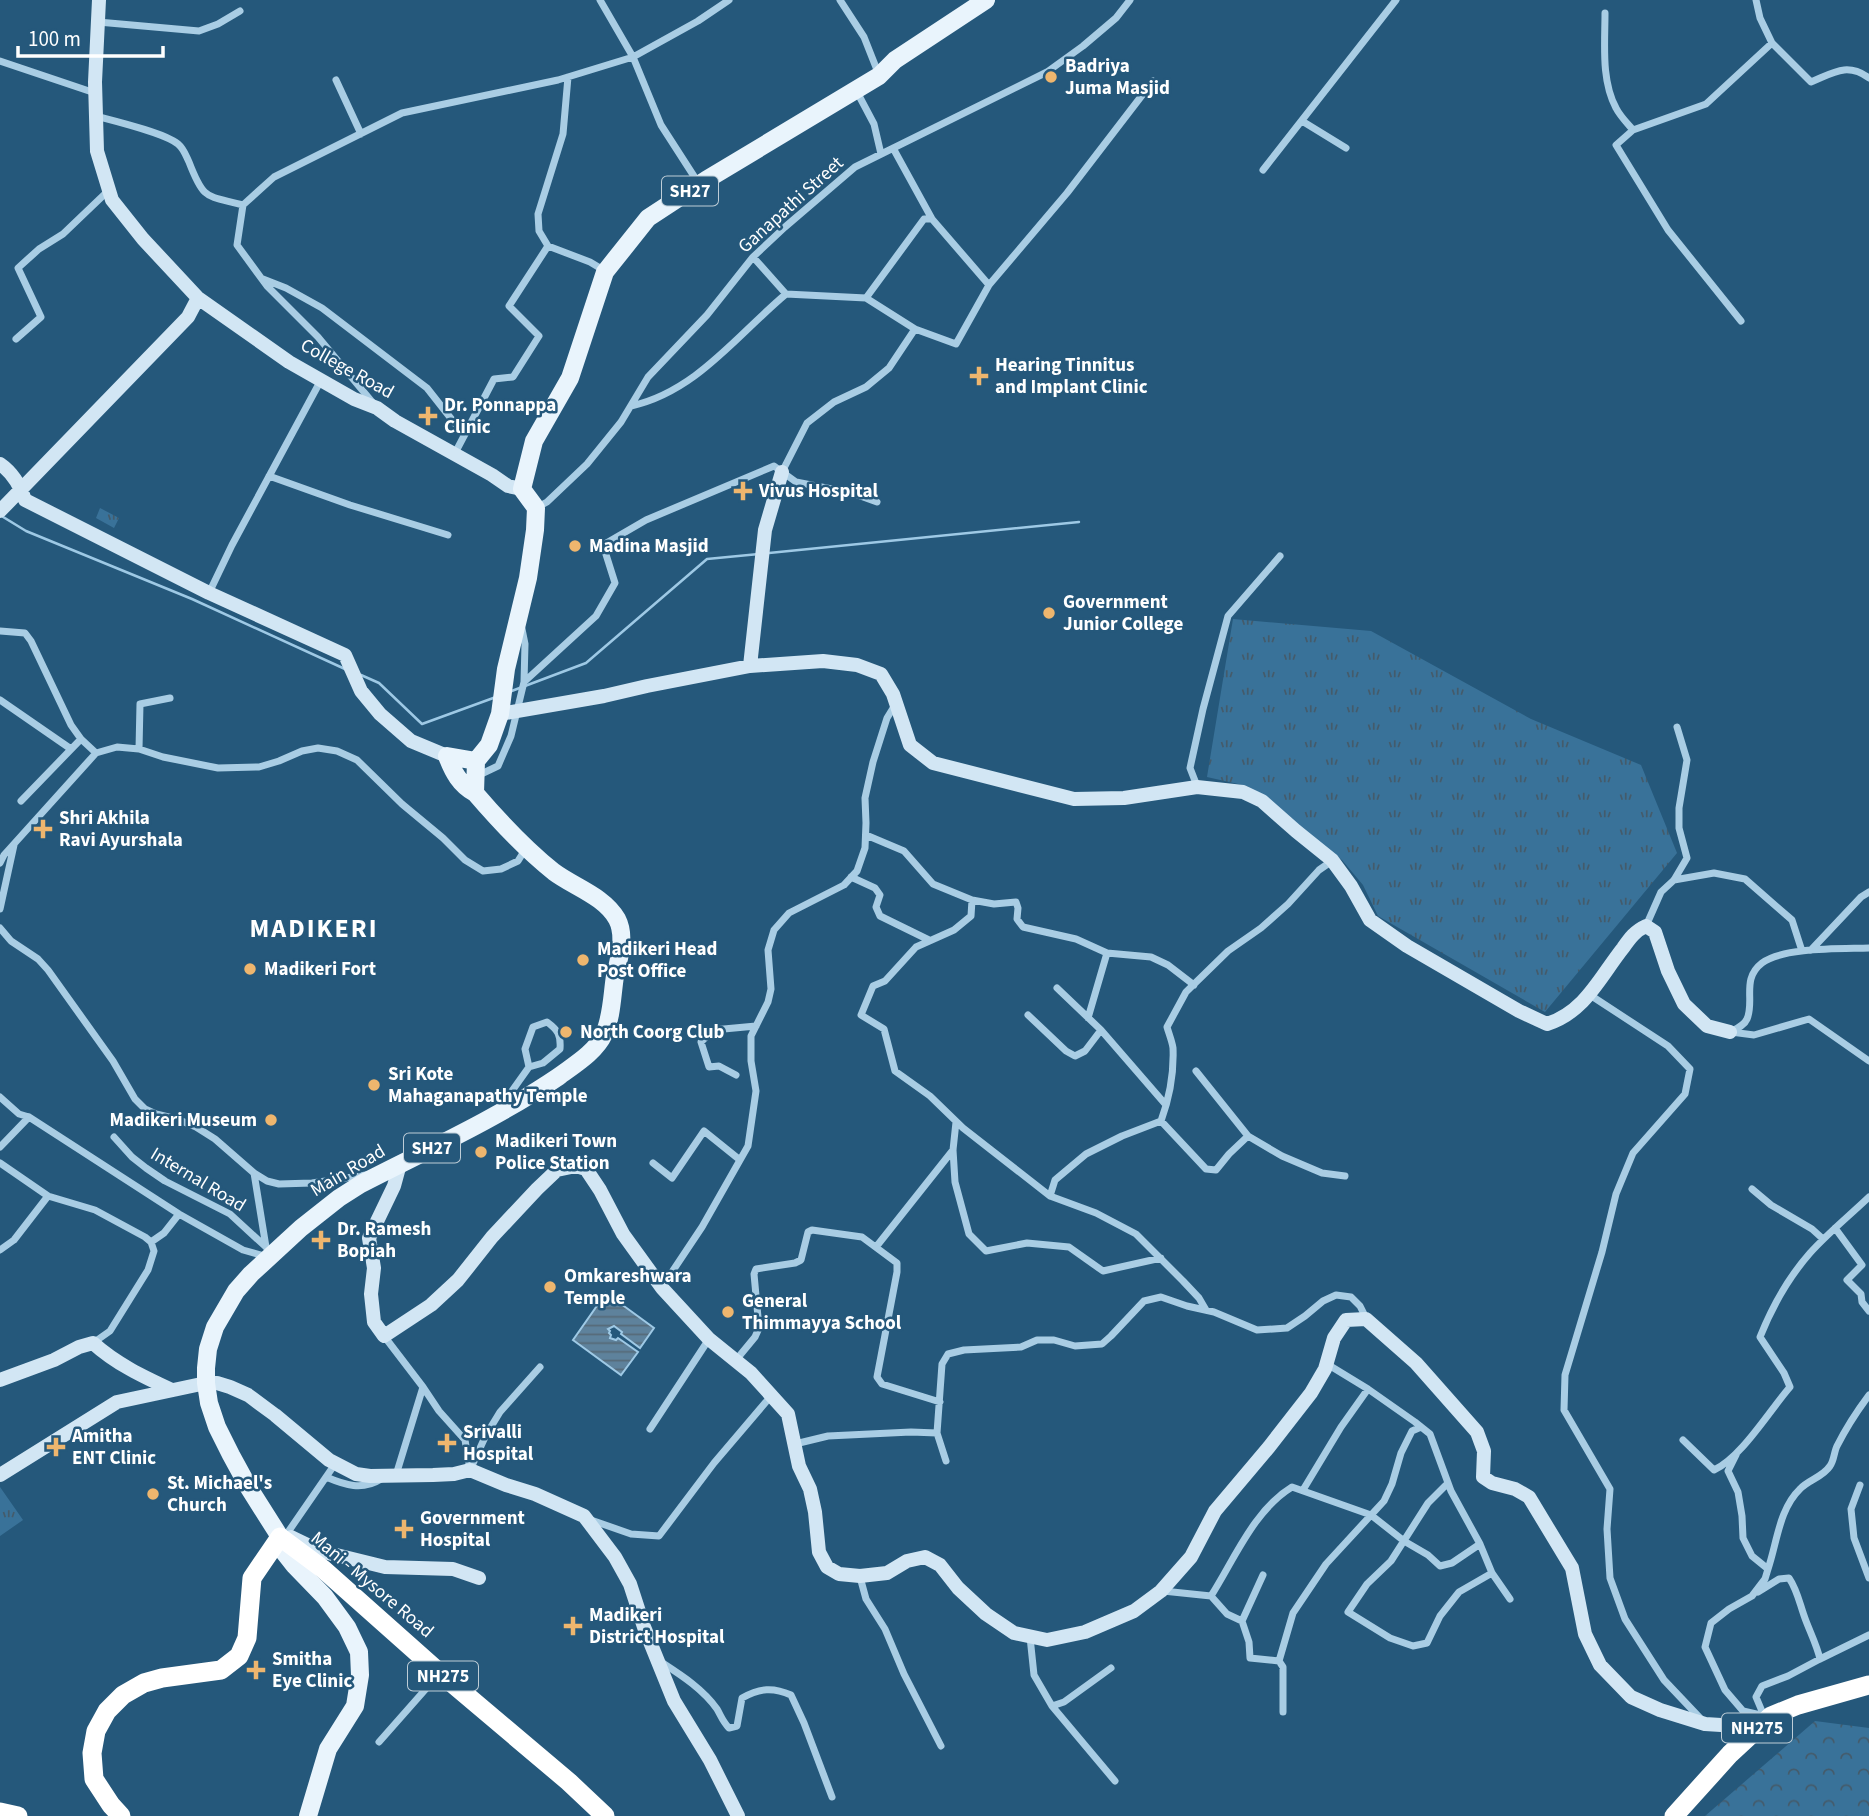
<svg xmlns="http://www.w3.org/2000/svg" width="1869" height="1816" font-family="'Source Sans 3',sans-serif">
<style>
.grass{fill:url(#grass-tufts)}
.forest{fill:url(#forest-crowns)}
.water{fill:url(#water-rules);stroke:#9ec9e5;stroke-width:2}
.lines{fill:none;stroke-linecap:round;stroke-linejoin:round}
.stream{stroke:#9ec9e5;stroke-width:2.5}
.street{stroke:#a9cde4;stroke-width:7}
.secondary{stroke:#d2e6f4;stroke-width:14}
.primary{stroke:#e9f4fc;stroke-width:18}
.highway{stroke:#fff;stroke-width:19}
.poi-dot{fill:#eeb66e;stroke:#25587b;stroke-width:2.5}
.labels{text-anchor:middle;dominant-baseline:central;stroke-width:5;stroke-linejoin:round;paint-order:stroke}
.shield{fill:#25587b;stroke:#becdd7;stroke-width:2}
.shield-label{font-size:18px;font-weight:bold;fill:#fff}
.poi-label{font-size:19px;font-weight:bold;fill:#fff;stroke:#25587b;text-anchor:start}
.street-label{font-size:19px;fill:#fff;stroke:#25587b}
.district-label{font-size:26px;font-weight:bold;letter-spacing:2px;fill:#fff;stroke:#25587b}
</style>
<defs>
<pattern id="grass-tufts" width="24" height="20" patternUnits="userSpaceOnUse" patternTransform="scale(1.75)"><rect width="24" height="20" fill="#397299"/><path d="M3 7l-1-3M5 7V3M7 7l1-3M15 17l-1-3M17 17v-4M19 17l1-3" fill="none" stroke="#445b6b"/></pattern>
<pattern id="forest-crowns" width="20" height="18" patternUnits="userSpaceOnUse" patternTransform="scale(1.75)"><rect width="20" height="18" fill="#397299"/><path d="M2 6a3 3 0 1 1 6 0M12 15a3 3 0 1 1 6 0" fill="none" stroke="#445b6b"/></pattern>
<pattern id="water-rules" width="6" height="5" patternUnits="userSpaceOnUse" patternTransform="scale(1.75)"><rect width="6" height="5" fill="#5e829c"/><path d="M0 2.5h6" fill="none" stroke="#566a78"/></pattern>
</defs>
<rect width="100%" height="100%" fill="#25587b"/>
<path class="grass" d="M100,508l19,10 -5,10 -18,-10z
M1233,619l138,12 160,88 110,46 36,88 -132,159 -167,-96 -15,-31 -21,-25 -95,-74 -40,-9z
M0,1487l23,33 -23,16z"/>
<path class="forest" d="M1815,1721l54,7v88h-164z"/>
<path class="water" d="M606,1293l48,35 -14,20 -19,-14 1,-2 -8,-6 -6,3 2,2 -1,2 2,2 -1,3 6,2 2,-2 20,14 -17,23 -48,-35z"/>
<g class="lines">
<path class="stream" d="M0,515l26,16 166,68 153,70
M769,553l310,-31
M361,675l18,8 43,41 74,-27
M509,692l77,-29 121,-104 52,-5"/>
<path class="street" d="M600,0l33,57 28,68 38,59
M840,0l24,37 15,38
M1756,0l4,18 12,25 39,39c22,-9 36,-20 58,-4
M1605,13c0,31 -4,67 11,95 4,8 11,15 17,22
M98,22l101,9 19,-7 22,-13
M0,61l95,32
M336,80l25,54
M856,90l18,34 7,30
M96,116c19,5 69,17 82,28 6,5 8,12 11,18 15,39 17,33 54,43
M1302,121l44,27
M893,148l39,71
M1263,170l133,-170
M548,246l42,16 15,9
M753,257l33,37
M263,279l23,9 36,20 105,80 37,47
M866,298l49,31 41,15 33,-59
M1741,321l-73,-91 -52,-85 17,-15 73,-26 66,-61
M16,339l25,-22 -23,-49 21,-19 24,-15 46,-44
M373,403l-55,-66 -51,-51 -30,-41 6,-40 31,-28 128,-64 156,-33 75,-23 65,-36 31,-21
M631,406c65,-14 107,-72 155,-112l80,4 58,-79h8l57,66 78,-92 86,-112
M454,455l40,-76 19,-2 26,-41 -30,-30 39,-60 -9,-15 -1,-17 25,-80 5,-57
M782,472l25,-49 27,-21 32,-15 23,-19 26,-39
M269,476l81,29 98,30
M536,508l11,-6 40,-38 34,-42 27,-45 59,-62 46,-58 32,-30 70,-60 192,-95 36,-26 33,-28 14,-18
M209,593l23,-48 89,-165
M522,629l3,15 -1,38 72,-66 19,-33 -12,-38 43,-25 128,-54 22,16 56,11 25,9
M0,631l25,2 6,8 40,84 10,14 15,14
M0,700l71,49
M139,749l1,-45 30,-6
M477,776l21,-10 13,-30 13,-54
M1197,786l-7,-18 13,-59 25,-93 52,-60
M21,801l60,-62
M866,835l38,16 29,33 39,16 22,4 22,-2 2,6 -1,11 6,8 53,12 31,14 -19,65
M0,863l4,-8 92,-102 21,-6 22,2 24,8 55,11 41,-1 20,-6 23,-10 16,-3 19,3 20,9 45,44 41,34 22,22 18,11 18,-2 17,-8 8,-13
M851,877l24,11 5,7 -4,12 4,9 49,24
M1674,880l40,-7 31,6 47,41 10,31
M972,900l-1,16 -17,14 -38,17 -31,34 -12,5 -12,29 23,14 11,42 35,25 33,32 87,68
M0,909l14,-64
M1646,926l15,-34 13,-12 13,-22 -8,-30v-20l8,-48 -10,-33
M0,928l11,13 27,18 10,11 65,91 22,38 10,10 11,5 21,5 19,8 19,12 39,34 13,8 12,3 33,-1 54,-8
M1811,950l50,-53 8,-5
M1107,953l44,4 17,8 26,20
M1057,988l44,42 65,75
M1590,995l78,51 22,23 -5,25 -52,59 -17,41 -14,58 -37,123 -1,35 46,79 -3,40 3,49 15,41 39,61 36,38
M1028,1015l38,36 9,5 10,-5 16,-21
M1730,1032c6,-3 14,-6 17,-13 8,-18 -6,-40 15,-56 21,-16 80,-14 107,-15
M1731,1032l23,3 55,-16 60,42
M1196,1071l52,65 34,20 40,17 23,3
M736,1075l-17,-9 -10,1 -8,-25 12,-12 43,-4
M0,1097l19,17 10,3 150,97 64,36 25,7
M502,1105l27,-38 -4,-18 8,-22 14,-5c11,8 14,13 13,27l-17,14 -14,4
M1161,1121l45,48 10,1 13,-16 19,-18
M956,1122l-3,28 2,32 14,52 17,17 41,-8 42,4 34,24 58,-13
M114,1137l18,20 14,11 19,13 65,33 37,34
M0,1147l29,-30
M0,1163l48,33 47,14 50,27 6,5 3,9 -6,19 -38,61 -17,12
M653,1163l19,15 32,-47 36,29
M254,1173l12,74
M1752,1189l19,16 41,24 11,10
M1835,1228l27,37 -15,15 14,14 1,8 7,9
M151,1242l13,-9 15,-19
M876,1247l77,-97
M0,1250l14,-10 34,-44
M662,1287l40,-60 46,-81 8,-55 -5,-30v-25l17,-34 3,-13 -3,-39 6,-20 15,-17 55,-28 13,-14 8,-23 1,-25 -1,-25 8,-36 14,-44 8,-13
M1206,1310l-7,-12 -16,-17 -47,-47 -40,-21 -46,-17 5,-16 31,-26 36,-18 39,-15c8,-22 13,-49 12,-73 -1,-7 -4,-14 -6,-21l19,-35 42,-41 33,-23 27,-24 31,-34 13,-9
M384,1336l39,51 16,24 26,29 5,30
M736,1360l19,-23 4,-9 -5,-54 2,-5 39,-6 6,-3 7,-28 4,-2 50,7 35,26v9l-20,105 5,7 58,18
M1327,1364l41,25 47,33 15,12 21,57 29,53 12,29 18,26
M650,1429l59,-90
M1683,1440l31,30c27,-12 56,-60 76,-83l-6,-14 -24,-36c12,-30 28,-59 50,-84 18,-20 39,-37 59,-56
M795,1444l33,-8 83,-4 26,1
M1736,1455l-8,16 10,21 4,24 1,22 9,18 16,13 -3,10 -13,17 -23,13 -18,14 -6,24 20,43 18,21 22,5
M946,1461l-9,-28 5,-69 6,-10 16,-4 57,-3 16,-7h17l21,6 27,-2 9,-8 33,-35 17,-4 26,9 27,6 43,18 30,-2 18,-12 18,-15 13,-6 15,2 9,9 6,12
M470,1470l16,-35 14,-23 40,-45
M396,1475l27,-88
M326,1477c19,8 36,14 55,2
M1448,1483l-20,20 -37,58 -24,23 -19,28 42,26 23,8 14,-3 13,-27 19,-24 33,-19
M1860,1485l-9,24 3,29 15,40
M1303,1490l38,-63 27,-38
M591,1520l40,14 28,2 55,-73 57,-67
M286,1535l49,-71
M1768,1569c9,-26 11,-60 32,-80 8,-9 23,-12 30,-23 4,-5 4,-14 7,-20 9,-18 20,-35 32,-51
M1263,1575l-21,46 7,21 1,16 29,3
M860,1577l6,22 19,30 19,45 37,72
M1163,1591l48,5c23,-36 43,-86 81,-109l79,28 33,26 24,14 12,11 12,-3 28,-19
M1758,1592l21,-13 10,-1c9,13 11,28 17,43 5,13 11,25 14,38l-32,17 -26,10 -6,11 8,19
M1211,1596l16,18 15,7
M1030,1637l4,38 18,31 63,75
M1820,1659l49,-24
M661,1662c20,13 42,27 56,47 4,7 6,13 12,19l8,-2 5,-28c18,-10 31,-11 49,-3l13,28 28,74
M1052,1706l12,-4 47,-34
M1283,1712v-45l-4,-6 14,-48 33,-49 58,-63 8,-17 9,-31 11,-22 9,-4
M379,1742l60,-68"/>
<path class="secondary" d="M99,0l-4,82 2,69 15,49 31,39 55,59 91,64 65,37 23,9 18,13 97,54 16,11 14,3
M0,464c13,9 20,21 25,36l184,93 136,62 16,36 19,23 31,27 36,15
M0,511l188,-194 10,-19
M750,666l15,-136 17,-58
M500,714l104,-18 43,-10 103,-20 73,-5 34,4 24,9 12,20 17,51 23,18 141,36 50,-1 73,-11 46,5 19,9 34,30 36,29 19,26 19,34 37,26 112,65 28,13c38,-12 53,-47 76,-76 7,-10 12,-17 23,-22l9,6 13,39 16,33 23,22 23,6
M400,1164l-6,22 -25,52 5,30 -3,26 3,28 10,14 47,-31 27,-25 34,-43 45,-48 20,-19 19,-4 10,3 14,21 23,44 39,54 47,51 42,34 37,41 11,52 11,23 5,23 4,40 8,15 12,7 21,2 27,-3 20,-12 18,-4 15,8 18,23 28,26 28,19 33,7 38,-8 49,-21 27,-20 30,-34 24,-46 54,-64 42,-54 14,-24 9,-31 12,-18 20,-1 50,44 61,69 7,19 -1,26 9,6 23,6 14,8 43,71 13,66 15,31 31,32 29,13 45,14 32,2 25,-2
M0,1380l54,-20 25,-13 14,-4c23,21 51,34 79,47
M0,1475l117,-73 89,-19h11l13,4 18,8 27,20 54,45 27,14 14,2 63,-1 21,-1 16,-4 36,15 29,9 49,22 31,41 15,27 14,43 30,74 36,59 28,56
M291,1537l29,14 65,16 68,2 26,9"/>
<path class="primary" d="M447,756l29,5 -1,32c-15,-8 -22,-21 -28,-37z
M476,761l13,-16 11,-31 6,-45 22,-91 7,-48 1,-22 -14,-19 12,-48 36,-63 35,-106 43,-54 58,-38 173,-104 16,-16 91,-60
M308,1816l20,-67 27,-43 5,-31 -1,-23 -12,-25 -22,-30 -31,-32 -11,-14 -3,-14 -31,-49 -18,-33 -14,-28 -8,-24 -3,-20v-15l2,-19 7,-22 21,-36 15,-17 50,-46 38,-30 22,-14c66,-34 135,-65 197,-107 16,-12 37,-24 46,-43 8,-17 8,-39 11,-58 4,-17 11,-40 2,-57 -13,-23 -43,-32 -63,-47 -29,-23 -55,-51 -79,-79"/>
<path class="highway" d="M0,1812l18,4
M121,1816l-10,-11 -17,-26 -2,-26 4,-22 11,-20 16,-16 21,-12 18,-5 59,-8 18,-14 8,-18 5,-60 28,-41 43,32 117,104 129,109 36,34
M1674,1816l56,-62 41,-38 27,-11 71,-20"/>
</g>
<g class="poi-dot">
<circle cx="1051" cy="77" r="7"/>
<path d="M975.5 365.5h7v7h7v7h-7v7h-7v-7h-7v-7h7z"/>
<path d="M424.5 405.5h7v7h7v7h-7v7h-7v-7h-7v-7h7z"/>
<path d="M739.5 480.5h7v7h7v7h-7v7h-7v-7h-7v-7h7z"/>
<circle cx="575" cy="546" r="7"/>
<circle cx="1049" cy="613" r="7"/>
<path d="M39.5 818.5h7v7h7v7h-7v7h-7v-7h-7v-7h7z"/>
<circle cx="583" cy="960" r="7"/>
<circle cx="250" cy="969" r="7"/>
<circle cx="566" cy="1032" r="7"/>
<circle cx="374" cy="1085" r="7"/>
<circle cx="271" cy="1120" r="7"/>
<circle cx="481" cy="1152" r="7"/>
<path d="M317.5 1229.5h7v7h7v7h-7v7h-7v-7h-7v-7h7z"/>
<circle cx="550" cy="1287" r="7"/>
<circle cx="728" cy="1312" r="7"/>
<path d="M443.5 1432.5h7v7h7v7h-7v7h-7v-7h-7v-7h7z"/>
<path d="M52.5 1436.5h7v7h7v7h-7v7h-7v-7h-7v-7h7z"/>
<circle cx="153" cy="1494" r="7"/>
<path d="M400.5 1518.5h7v7h7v7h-7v7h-7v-7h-7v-7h7z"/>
<path d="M569.5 1615.5h7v7h7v7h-7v7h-7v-7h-7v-7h7z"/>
<path d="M252.5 1659.5h7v7h7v7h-7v7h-7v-7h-7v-7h7z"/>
</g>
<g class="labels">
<g class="shield">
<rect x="662" y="176.5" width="56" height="29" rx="5"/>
<rect x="404" y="1133.5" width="56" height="29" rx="5"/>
<rect x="408" y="1661.5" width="70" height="29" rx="5"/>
<rect x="1722" y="1713.5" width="70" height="29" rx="5"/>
</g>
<g class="shield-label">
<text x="690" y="191">SH27</text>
<text x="432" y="1148">SH27</text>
<text x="443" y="1676">NH275</text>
<text x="1757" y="1728">NH275</text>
</g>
<g class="poi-label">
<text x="1065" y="66">Badriya<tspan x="1065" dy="22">Juma Masjid</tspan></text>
<text x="995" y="365">Hearing Tinnitus<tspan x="995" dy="22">and Implant Clinic</tspan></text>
<text x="444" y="405">Dr. Ponnappa<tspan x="444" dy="22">Clinic</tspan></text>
<text x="759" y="491">Vivus Hospital</text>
<text x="589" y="546">Madina Masjid</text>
<text x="1063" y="602">Government<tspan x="1063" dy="22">Junior College</tspan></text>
<text x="59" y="818">Shri Akhila<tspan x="59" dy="22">Ravi Ayurshala</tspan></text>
<text x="597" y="949">Madikeri Head<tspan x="597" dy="22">Post Office</tspan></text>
<text x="264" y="969">Madikeri Fort</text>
<text x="580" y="1032">North Coorg Club</text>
<text x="388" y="1074">Sri Kote<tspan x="388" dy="22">Mahaganapathy Temple</tspan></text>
<text x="257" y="1120" text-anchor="end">Madikeri Museum</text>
<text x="495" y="1141">Madikeri Town<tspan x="495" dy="22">Police Station</tspan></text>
<text x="337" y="1229">Dr. Ramesh<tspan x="337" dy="22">Bopiah</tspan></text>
<text x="564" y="1276">Omkareshwara<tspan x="564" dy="22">Temple</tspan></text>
<text x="742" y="1301">General<tspan x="742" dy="22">Thimmayya School</tspan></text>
<text x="463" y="1432">Srivalli<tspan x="463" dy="22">Hospital</tspan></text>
<text x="72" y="1436">Amitha<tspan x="72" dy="22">ENT Clinic</tspan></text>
<text x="167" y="1483">St. Michael's<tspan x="167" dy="22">Church</tspan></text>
<text x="420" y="1518">Government<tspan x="420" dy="22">Hospital</tspan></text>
<text x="589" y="1615">Madikeri<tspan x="589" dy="22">District Hospital</tspan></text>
<text x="272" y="1659">Smitha<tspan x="272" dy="22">Eye Clinic</tspan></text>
</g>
<g class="street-label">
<text transform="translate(791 205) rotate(-42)">Ganapathi Street</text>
<text transform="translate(347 369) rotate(29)">College Road</text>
<text transform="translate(348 1171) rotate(-31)">Main Road</text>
<text transform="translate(198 1180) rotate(31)">Internal Road</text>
<text transform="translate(372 1585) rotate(40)">Mani - Mysore Road</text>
</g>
<g class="district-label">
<text x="314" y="928">MADIKERI</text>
</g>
</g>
<path d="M18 46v10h145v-10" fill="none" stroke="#ffffff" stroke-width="3.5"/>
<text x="28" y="46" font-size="21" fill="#ffffff" stroke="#25587b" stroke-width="5" paint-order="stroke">100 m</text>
</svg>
